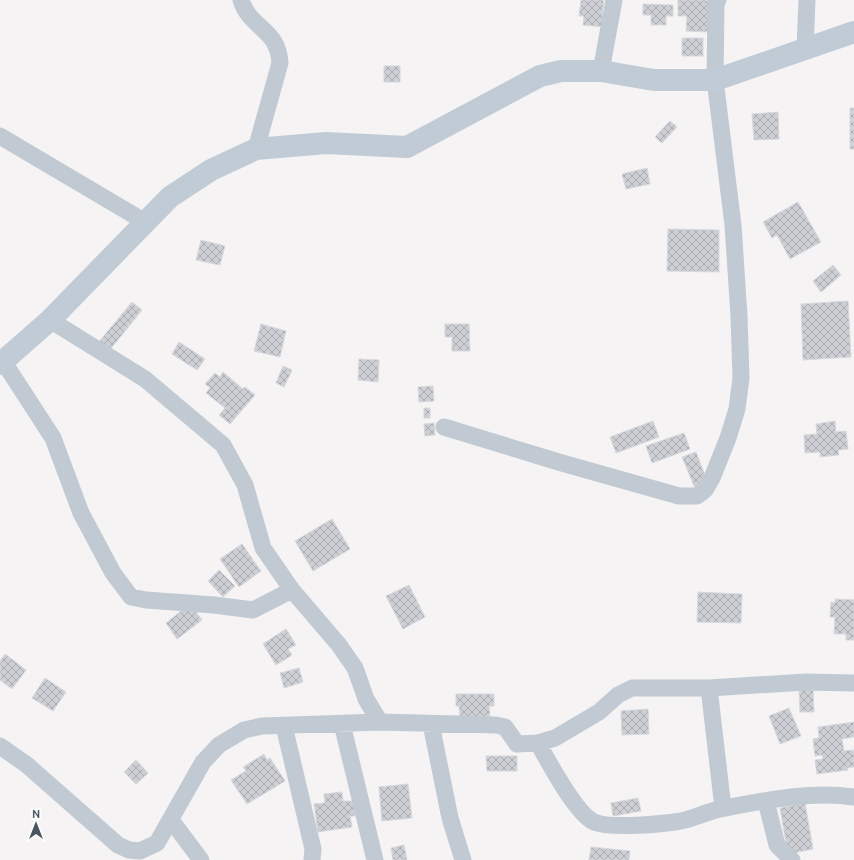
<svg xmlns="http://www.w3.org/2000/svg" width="854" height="860" font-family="Ubuntu,sans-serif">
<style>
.building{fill:url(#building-cross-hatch);stroke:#d7d9de}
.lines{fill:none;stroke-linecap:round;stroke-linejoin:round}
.street{stroke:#c1cad2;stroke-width:17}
.secondary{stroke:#c1cbd6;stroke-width:22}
</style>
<defs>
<pattern id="building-cross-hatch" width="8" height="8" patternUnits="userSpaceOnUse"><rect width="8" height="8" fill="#cdcfd5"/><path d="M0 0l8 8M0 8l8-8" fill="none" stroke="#a8abb0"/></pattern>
</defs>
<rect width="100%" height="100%" fill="#f5f3f3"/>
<path class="building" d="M581,0h23l-2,16h3l-1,11 -21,-2 1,-9h-5z
M678,0h33l-1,32 -24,-1 1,-15h-9z
M643,4l30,1v11h-7v9h-15v-10h-8z
M682,38h21v18h-21z
M384,66h16v16h-16z
M850,108h4v41h-4z
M778,112l1,27 -25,1 -2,-26z
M670,121l7,6 -15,16 -7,-6z
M647,168l3,16 -24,5 -4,-15z
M798,202l23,40 -31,17 -13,-24 -5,3 -9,-16z
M668,229l51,1v42l-52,-1z
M201,240l24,6 -5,19 -24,-5z
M833,265l8,10 -20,17 -8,-11z
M848,301l3,56 -48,3 -2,-56z
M132,302l10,8 -33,41 -11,-8z
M261,324l25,7 -6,26 -26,-6z
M445,324h24l1,27h-18v-14h-7z
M179,342l26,17 -8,11 -25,-16z
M359,359l20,1 -1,22 -20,-2z
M283,366l9,4 -8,17 -8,-4z
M223,372l20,17 2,-2 10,8 -25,29 -11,-9 6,-7 -19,-15 4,-5 -5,-4 10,-11 5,4z
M433,386l1,15 -15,1 -1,-15z
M424,408h6v10h-6z
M653,421l6,16 -43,16 -6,-16z
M835,421l1,11 10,-1 2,18 -10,1 1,5 -19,2v-5l-15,1 -1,-18 13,-1 -1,-10z
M434,423l1,12 -10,1 -1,-12z
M684,433l6,16 -38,14 -6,-17z
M696,452l12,31 -13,5 -13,-31z
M332,519l18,30 -37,22 -18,-30z
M242,544l19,27 -22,16 -19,-28z
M219,570l16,16 -12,11 -15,-16z
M409,585l16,32 -22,12 -17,-33z
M698,592l44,2 -1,29 -44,-1z
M835,599l19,1v40h-8v-6h-12l1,-17h-5l1,-15 4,1z
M190,604l12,16 -25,19 -11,-16z
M286,629l10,16 -8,4 4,6 -16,10 -13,-21z
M5,654l21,16 -14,19 -12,-9v-19z
M299,668l4,14 -19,6 -4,-15z
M45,678l21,14 -13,19 -21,-13z
M813,689l1,23h-14l-1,-22z
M456,694h38v12h-5l1,10 -30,1 -1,-11h-3z
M789,708l12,28 -21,8 -11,-28z
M648,709l1,25 -27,1 -1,-24z
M854,722v15l-12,2 2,12 10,-1v17l-7,1 1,2 -31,4 -2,-14 8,-1 -1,-4 -7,1 -2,-17 6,-1 -1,-11z
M264,754l3,6 3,-2 15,23 -38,23 -16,-24 15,-9 -3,-4z
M486,756h31v15h-30z
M136,760l12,13 -12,11 -12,-12z
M408,784l4,34 -30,3 -3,-34z
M342,792l1,9h10l2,15h-5l2,11 -34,5 -4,-28 11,-1 -1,-9z
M638,798l3,13 -28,5 -2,-13z
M805,803l8,46 -25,5 -8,-46z
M404,845l3,15h-14l-2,-12z
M591,847l39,4 -1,9h-40z"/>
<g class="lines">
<path class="street" d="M241,0c9,29 37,28 39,63l-24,86
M805,50l2,-50
M601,71l13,-71
M0,136l147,87
M50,320l95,59 78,66 22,40 18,63 29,42 47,55 16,23 11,31 14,23
M3,361l50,77 28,75 32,60 18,24 15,3 68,5 39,5 39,-20
M444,427l118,36 117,33h18l8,-6 7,-12 16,-40 9,-29 4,-31 -2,-62 -6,-91 -18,-145 1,-77 2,-3
M709,688l14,120
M342,724l33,136
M431,724l19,94 13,42
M284,726l29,123 -1,11
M538,743c10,18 38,71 56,79 16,7 69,2 87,-1 15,-3 29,-11 44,-13 42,-8 87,-17 129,-11
M0,746l27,19 91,80 11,5 11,1 17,-8 46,-81 16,-17 25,-15 18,-4 118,-4 116,3 9,2 12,17 21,-1 17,-5 44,-26 19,-17 14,-7h77l97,-6 48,1
M766,801l11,44 15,15
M171,820l30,40"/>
<path class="secondary" d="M0,364l50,-44 120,-123 41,-27 45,-21 70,-6 81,4 133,-71 21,-5h40l53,9h61l139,-48"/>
</g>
<g transform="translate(36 824)" stroke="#ffffff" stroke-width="3" paint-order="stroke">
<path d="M0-3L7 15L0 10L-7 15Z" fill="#4a5661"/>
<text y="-6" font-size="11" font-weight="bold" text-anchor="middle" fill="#4a5661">N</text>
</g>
</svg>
